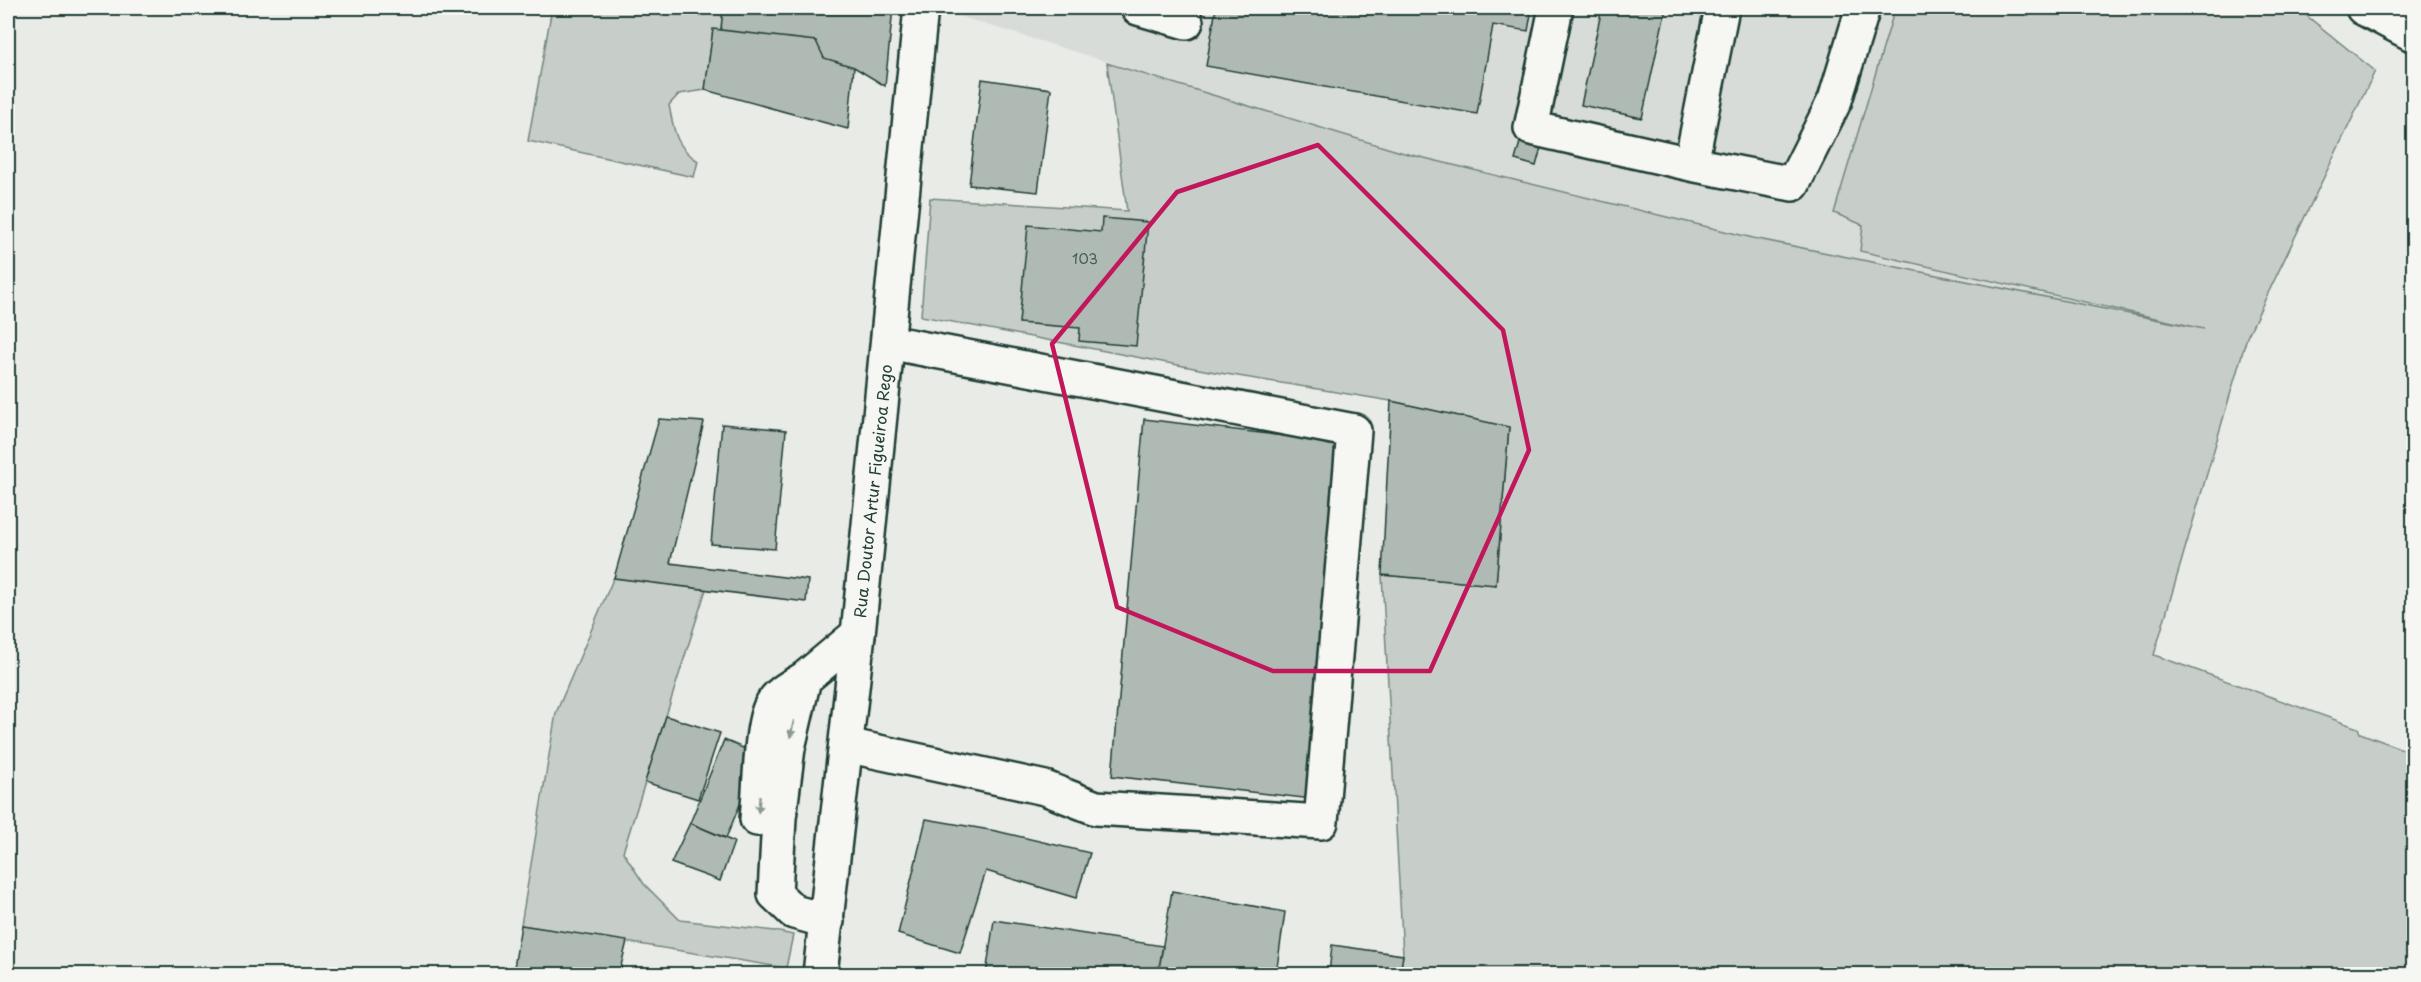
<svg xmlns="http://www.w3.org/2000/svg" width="2421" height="982" font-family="'Playpen Sans',sans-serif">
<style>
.built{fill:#d8dcd8}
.green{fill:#c7cec9;stroke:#73867e;stroke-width:1.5}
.building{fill:#b0bab5;stroke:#1f3d34;stroke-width:1.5}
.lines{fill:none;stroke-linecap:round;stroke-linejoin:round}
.minor-casing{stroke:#1f3d34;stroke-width:38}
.major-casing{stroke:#1f3d34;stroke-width:38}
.minor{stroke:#f6f6f2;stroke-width:33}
.major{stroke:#f6f6f2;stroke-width:33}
.oneway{fill:#8a9a93}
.marked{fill:none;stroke:#c2185b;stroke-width:4.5;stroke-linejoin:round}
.labels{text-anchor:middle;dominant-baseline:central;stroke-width:4.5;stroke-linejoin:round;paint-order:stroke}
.number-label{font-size:14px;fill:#435c54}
.street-label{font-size:16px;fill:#1f3d34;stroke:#f6f6f2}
</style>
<rect width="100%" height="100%" fill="#e9ebe7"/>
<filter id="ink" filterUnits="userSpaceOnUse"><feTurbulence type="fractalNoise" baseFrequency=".0167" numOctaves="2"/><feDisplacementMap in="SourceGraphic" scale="12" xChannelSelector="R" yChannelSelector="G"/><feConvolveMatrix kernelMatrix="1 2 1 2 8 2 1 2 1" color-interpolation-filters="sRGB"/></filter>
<g filter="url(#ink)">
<path class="built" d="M949,8h1348l78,63 -128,266 -494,-99 -349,-85 -455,-140z"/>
<path class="green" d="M552,8h171l-2,22h-8l-8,60 -26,4 -10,11c5,26 6,41 29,56l-4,16 -166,-36z
M1895,8h402l78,63 -128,266 -93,318 204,73 2,5 53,20v221h-1013l3,-19 -21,-380 114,10 13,-158 -118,-26 -171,-28 -299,-57 9,-118 197,13 -20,-148 297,90 349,85 451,91 -344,-78 3,-26 -29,-12z
M616,572l91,14 -84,266 21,32 36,36 95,11 18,4 -7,33 -265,-43 35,-212z"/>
<path class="building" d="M723,8h170l-8,78 -31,-19 -30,-9 -8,-17 -95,-11z
M1216,8h316l-4,23 -35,-6 -16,89 -271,-48z
M1602,8h64l-24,110 -61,-13z
M713,29l103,12 8,17 30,9 -6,62 -143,-39z
M982,79l69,10 -13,103 -69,-7z
M1521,139l21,5 -6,22 -21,-6z
M1102,218l46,4 -12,124 -57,-5 1,-13 -61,-5 9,-98 73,7z
M1391,401l118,26 -13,158 -114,-10z
M659,419l45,3 -34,141 138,17 -2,22 -192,-24z
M1144,419l198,24 -30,356 -200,-23z
M722,424l64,6 -11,119 -64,-5z
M666,716l54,17 -22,66 -53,-17z
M724,740l62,26 -7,52 -38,-16 -15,36 -36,-15z
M926,819l70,12 94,22 -14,45 -90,-27 -26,82 -62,-19z
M690,823l44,19 -14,39 -49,-18z
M1172,891l113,21 -9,62h-118z
M994,920l169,26 -5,28h-172z
M521,925l106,16 -8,33h-106z
M1332,945l71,10 -3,19h-71z"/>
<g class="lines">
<g class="minor-casing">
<path id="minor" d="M1138,8l48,14
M1556,8l-25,120 160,36
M1722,8l-31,156 102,20 42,-84 28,-92
M2363,8l51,27
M846,745l199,43 51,20 225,14 33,-391 -466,-89
M757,819c3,-26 3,-93 14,-113 6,-13 21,-20 33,-27
M827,921l-33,-9 -19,-18 4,-76 9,-70 16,-69 54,-45"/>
</g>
<g class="major-casing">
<path id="major" d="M820,974l38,-340 63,-626"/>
</g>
<use href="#minor" class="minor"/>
<use href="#major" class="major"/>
</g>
<defs><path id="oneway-solid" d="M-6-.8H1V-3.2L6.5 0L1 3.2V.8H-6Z" transform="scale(1.5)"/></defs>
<g class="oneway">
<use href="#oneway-solid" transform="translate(792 729) rotate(103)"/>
<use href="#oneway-solid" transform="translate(759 804) rotate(95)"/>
</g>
</g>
<path class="marked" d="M1318,145l185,185 26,120 -99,221h-157l-156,-64 -65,-263 125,-152z"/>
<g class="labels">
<g class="number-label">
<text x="1085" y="258">103</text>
</g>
<g class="street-label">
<text transform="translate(872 491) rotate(-84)">Rua Doutor Artur Figueiroa Rego</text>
</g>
</g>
<rect width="2421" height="982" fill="none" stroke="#f6f6f2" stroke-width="30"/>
<rect x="15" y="15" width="2391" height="952" fill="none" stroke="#1f3d34" stroke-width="2" filter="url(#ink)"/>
</svg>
